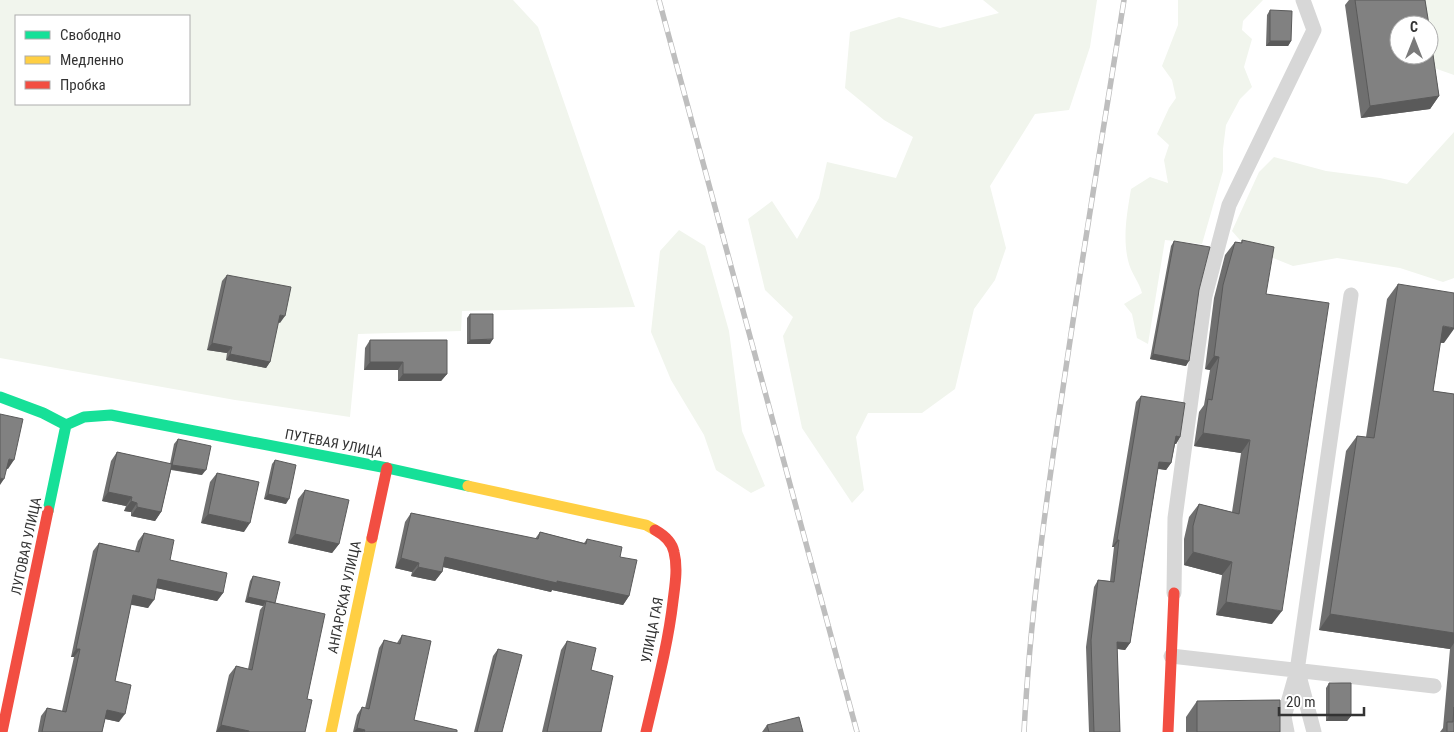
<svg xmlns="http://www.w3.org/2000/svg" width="1454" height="732" font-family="'Roboto Condensed',sans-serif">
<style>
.green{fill:#f1f5ed;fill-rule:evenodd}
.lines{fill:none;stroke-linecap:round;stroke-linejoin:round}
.lane{stroke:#d7d7d7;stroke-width:15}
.fast{stroke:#16e098;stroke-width:11}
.slow{stroke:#ffcf43;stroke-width:11}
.jam{stroke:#f24e42;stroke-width:11}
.rail-casing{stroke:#bebebe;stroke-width:5.5}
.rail{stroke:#fff;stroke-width:4;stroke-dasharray:11;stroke-linecap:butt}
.wall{fill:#6f6f6f}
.shaded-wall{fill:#5a5a5a}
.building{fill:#818181;stroke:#5a5a5a}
.labels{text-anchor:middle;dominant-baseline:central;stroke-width:5;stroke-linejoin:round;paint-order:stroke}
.street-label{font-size:14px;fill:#333;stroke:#fff}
</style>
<rect width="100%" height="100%" fill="#fff"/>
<path class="green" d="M0,0h513l25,27 97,280 -173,4 -1,20 -103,3 -8,83 -115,-17 -235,-42zM16,16h173v88h-173z
M983,0h114l-7,47 -21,63 -34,4 -45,72 16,62 -11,32 -21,29 -19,80 -33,24h-54l-12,24 8,53 -12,13 -50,-75 -19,-92 10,-19 -28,-27 -17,-71 24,-18 25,38 22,-41 8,-36 69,16 17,-41 -29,-17 -39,-32 5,-56 49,-15 41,11 59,-15z
M1178,0h85l-20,21 -1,9 10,9 -8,28 8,20 -12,12 -14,26 -3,24v22l-21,73 -37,-4 -17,104 -11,-6 -5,-24 -8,-10 18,-11c-3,-11 -10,-19 -13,-29 -7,-24 -2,-51 2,-75l19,-12 18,6 -4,-23 5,-15 -12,-11 12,-26 7,-10 -4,-18 -10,-14 16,-41z
M1396,0h58v75l-17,-6 -29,-14h21v-30h-30z
M1454,132v146l-11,4 -43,-14 -63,-10 -44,8 -47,-19 -14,-16 27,-59 15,-15 52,14 54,7 27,6z
M679,230l26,16 24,85 13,100 23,55 -14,7 -35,-23 -12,-35 -33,-55 -20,-48 9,-81z"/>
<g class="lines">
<path class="lane" d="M1174,593l1,-75 30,-222 24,-91 85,-175 -11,-30
M1171,656l263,30
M1298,672l16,60
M1287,732l-3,-15 13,-46 54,-376"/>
<path class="fast" d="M0,397l43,16 23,12 18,-8 27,-2 276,53 81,18
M48,511l18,-86"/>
<path class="slow" d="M468,486l178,39 9,5
M331,732l41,-194"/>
<path class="jam" d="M372,538l15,-70
M2,732l46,-221
M646,732c10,-43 22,-87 27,-131 2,-16 5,-33 1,-49 -2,-10 -10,-17 -19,-22
M1168,732l6,-139"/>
<g class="rail-casing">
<path id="rail" d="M659,0l198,732
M1024,732c6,-113 21,-225 38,-337 19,-132 41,-263 62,-395"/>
</g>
<use href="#rail" class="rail"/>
</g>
<path class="wall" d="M1349,0h76l14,96 -9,13 -69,9 -16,-113z
M1270,10l21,31 -3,5h-22l1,-31z
M1242,240l24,54 6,330 -56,-9 6,-40 -38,-10v-26l5,-22 10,-13 33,8 9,-59 -47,-7 5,-34 5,-7 6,-35 -5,-1 9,-71 11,-43 10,-13 6,1z
M1174,241l25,49 -13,76 -36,-7 21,-113z
M227,275l53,48 -2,-1 -8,40 -4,6 -40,-8 1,-7 -20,-3 15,-69z
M1398,284l46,59h-4l-7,48 21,3v338h-14l3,-4 7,-79 -131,-19 27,-179 11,-15 9,1 21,-138z
M470,314l20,30h-23v-26z
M370,340l77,34 -6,7h-43v-11h-34l1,-22z
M1141,396l39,41 -4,7h-1l-4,19 -5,7 -8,-1 -28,174 -5,7 -8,-1 3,83h-31l-3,-85 8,-60 4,-7 12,1 4,-34h-2l24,-145z
M178,439l24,36 -31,-5 -10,42 -6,9 -24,-5v-4l-7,-1 2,-5 -24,-5 9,-40 6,-9 53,12 4,-20z
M275,460l11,44 -22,-5 8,-35z
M217,473l27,59 -43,-9 9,-41z
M305,490l34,54 -7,9 -44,-10 10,-44z
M411,513l124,26 5,-7 44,11 3,-4 33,18 9,39 -6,9 -71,-15 -1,2 -108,-25 -1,5 -7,9 -24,-5 1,-4 -17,-4 10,-46z
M144,533l26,27 53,33 -6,8 -61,-13 -8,20 -17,-4 -16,77 4,41 -14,-3 -3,13h-64l3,-16 6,-8 15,3 12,-54h-3l22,-106 6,-8 36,8 3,-10z
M253,576l22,27 32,96 -2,33h-89l13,-57 7,-9 12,3 12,-59 3,-4 -18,-4 5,-21z
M402,635l12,85 43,12h-104l4,-17 5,-8 3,1 14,-60 5,-8 13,3z
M567,641l24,29 10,62h-59l19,-82z
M498,649l4,83h-28l19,-76z
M1329,683l22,33 -4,5h-21v-33z
M1197,701l83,31h-94v-15z
M767,725l36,7h-41z"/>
<path class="shaded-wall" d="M1270,41h21l-3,5h-22z
M1439,96l-9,13 -69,9 9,-12z
M280,315l5,1 -5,7 -5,-2z
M1443,326l11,2v1l-10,14 -12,-2z
M493,339l-3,5h-23l3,-4z
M212,343l20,4 -5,6 -20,-3z
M230,354l40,8 -4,6 -40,-8z
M1153,354l36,7 -3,5 -36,-7z
M1214,356l5,1 -9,13 -5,-1z
M370,362h33l-5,8h-34z
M403,374h44l-6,7h-43z
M1203,433l47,7 -9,13 -47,-7z
M1176,436l4,1 -4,7 -5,-1z
M9,459l5,1 -6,9 -5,-1z
M1159,462l12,1 -5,7 -11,-2z
M172,465l34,5 -4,5 -33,-6z
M0,478l4,1 -4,6z
M108,492l24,5 -6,9 -24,-5z
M268,494l21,5 -3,5 -22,-5z
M131,501l6,2 -6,9 -7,-1z
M137,507l24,5 -6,9 -24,-5z
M208,514l42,9 -6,9 -43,-9z
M295,534l44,10 -7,9 -44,-10z
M1117,540h2l-5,7h-2z
M1193,552l39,10 -10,13 -38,-10z
M445,557l112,24 72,15 -6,9 -71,-15 -1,2 -112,-26z
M401,558l18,5 -7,9 -17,-4z
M418,567l24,5 -7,9 -24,-5z
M158,579l65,14 -6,8 -65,-14z
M133,595l21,5 -6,8 -21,-4z
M248,597l18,4 -3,5 -18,-4z
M1226,602l56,9 -10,13 -56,-9z
M1330,614l124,19v10l-4,6 -131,-19z
M1117,642l13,1 -5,7 -13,-2z
M76,649h4l-6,8h-3z
M107,710l18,4 -6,8 -18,-4z
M1329,716h22l-4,5h-21z
M221,725l28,6 -1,1h-32z
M357,728l8,2 -2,2h-9z"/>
<path class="building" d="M1355,0h70l4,25h-30v30h30v-28l10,69 -69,10z
M1270,10l22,1 -1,30h-21z
M1242,240l32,7 -8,47 63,9 -47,308 -56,-9 6,-40 -39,-10v-26l6,-22 40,10 11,-74 -47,-7 5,-34 4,1 7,-43 -5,-1 9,-71 12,-43 7,1z
M1174,241l36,6 -11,43 -10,71 -36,-7z
M227,275l64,12 -6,29 -5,-1 -10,47 -40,-8 2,-7 -20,-4z
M1398,284l56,9v35l-11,-2 -10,65 21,3v239l-124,-19 27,-178 17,2z
M470,314h23v25l-23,1z
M370,340h77v34h-44v-12h-33z
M1141,396l44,7 -5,34 -4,-1 -5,27 -12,-1 -29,181 -13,-1 3,90h-26l-3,-92 7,-60 16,2 5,-42h-2z
M0,414l23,5 -9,41 -5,-1 -5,20 -4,-1z
M178,439l33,7 -5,24 -34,-5z
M117,452l55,12 -11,48 -24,-5v-4l-6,-2 1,-4 -24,-5z
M275,460l21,5 -7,34 -21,-5z
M217,473l42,9 -9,41 -42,-9z
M305,490l44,10 -10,44 -44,-10z
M411,513l127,26 2,-7 46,12 1,-5 35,8 -2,10 17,3 -8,36 -72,-15v2l-112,-26 -3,15 -24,-5 1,-4 -18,-5z
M144,533l30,7 -4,20 57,13 -4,20 -65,-14 -4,21 -21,-5 -18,86 16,4 -6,29 -18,-4 -5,22h-60l5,-24 19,4 14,-63h-4l23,-106 40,9z
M253,576l27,6 -5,21 -27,-6z
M266,601l59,13 -18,85 5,1 -7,32h-56v-1l-28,-6 15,-59 16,4z
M402,635l29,6 -17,79 43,10v2h-93l1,-2 -8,-2 5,-21 7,2 15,-69 16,4z
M567,641l29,7 -5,22 22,6 -12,56h-54z
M498,649l24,6 -20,77h-25z
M1329,683h22v33h-22z
M1280,700v32h-83v-31z
M1454,707v25h-7v-10h6z
M799,717l4,15h-34l-2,-7z"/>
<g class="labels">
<g class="street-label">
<text transform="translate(334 443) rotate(11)">ПУТЕВАЯ УЛИЦА</text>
<text transform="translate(26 546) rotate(-78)">ЛУГОВАЯ УЛИЦА</text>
<text transform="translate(344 597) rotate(-78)">АНГАРСКАЯ УЛИЦА</text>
<text transform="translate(652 630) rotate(-79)">УЛИЦА ГАЯ</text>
</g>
</g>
<rect x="15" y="15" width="175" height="90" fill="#ffffff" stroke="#adadad"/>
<rect x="25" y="31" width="25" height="8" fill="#16e098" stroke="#adadad"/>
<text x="60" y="40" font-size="15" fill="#333333">Свободно</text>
<rect x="25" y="56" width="25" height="8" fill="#ffcf43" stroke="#adadad"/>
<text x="60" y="65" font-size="15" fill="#333333">Медленно</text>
<rect x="25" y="81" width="25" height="8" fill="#f24e42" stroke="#adadad"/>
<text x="60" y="90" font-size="15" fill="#333333">Пробка</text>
<g transform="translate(1414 40)"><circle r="24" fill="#ffffff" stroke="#adadad"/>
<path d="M0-4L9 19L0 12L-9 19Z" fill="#7a7a7a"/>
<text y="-8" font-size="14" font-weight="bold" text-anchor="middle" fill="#333333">С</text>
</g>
<path d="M1279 707v8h85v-8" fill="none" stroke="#333333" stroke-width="2.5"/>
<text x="1286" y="707" font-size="15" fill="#333333" stroke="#ffffff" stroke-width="4" paint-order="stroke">20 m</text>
</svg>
